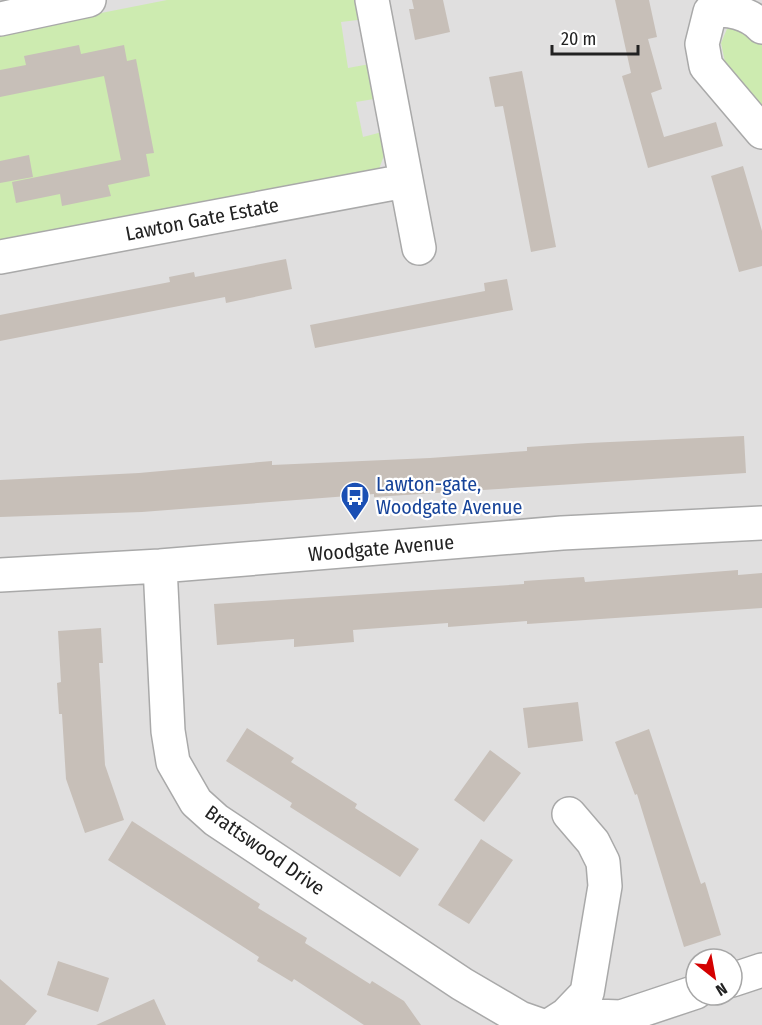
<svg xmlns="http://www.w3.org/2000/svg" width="762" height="1025" font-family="'Fira Sans Condensed',sans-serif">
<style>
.residential{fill:#e0dfdf;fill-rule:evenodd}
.grass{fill:#cdebb0}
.building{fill:#c7bfb8}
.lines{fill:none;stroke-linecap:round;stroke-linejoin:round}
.minor-casing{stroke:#a9a9a9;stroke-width:36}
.minor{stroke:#fff;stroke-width:33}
.labels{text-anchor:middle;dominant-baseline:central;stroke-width:4.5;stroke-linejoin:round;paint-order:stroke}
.street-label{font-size:20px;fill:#222;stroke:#fff}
.transit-label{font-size:20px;fill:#164399;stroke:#fff;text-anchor:start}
</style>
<rect width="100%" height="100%" fill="#f2efe9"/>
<path class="residential" d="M0,0h762v1025h-762zM696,959h36v36h-36z"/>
<path class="grass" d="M167,0h193l6,19 -25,3 7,46 27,-5 5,35 -24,4 7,35 23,-6v19l-7,19 -379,81v-217z
M737,27l25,17v64l-37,-46 -4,-19 6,-14z"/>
<path class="building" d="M412,0h31l7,32 -35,8 -6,-31h5z
M615,0h34l8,37 -9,2 14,50 -11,4 13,44 52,-15 7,24 -75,22 -26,-92 9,-3z
M79,45l2,9 43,-9 3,16 9,-2 18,94 -8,1 4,22 -42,9 3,11 -49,10 -2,-12 -44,9 -4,-21 109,-22 -17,-84 -104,21v-27l26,-5 -2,-9z
M522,71l34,176 -25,5 -28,-146 -8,1 -6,-30z
M29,155l4,22 -33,6v-22z
M743,166l19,65v35l-23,6 -28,-96z
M286,259l6,30 -66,14 -1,-6 -225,44v-26l170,-33 -1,-5 25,-5 1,5z
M507,279l6,31 -198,38 -5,-23 175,-34 -1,-8z
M744,436l2,37 -372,24v-3l-232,18 -142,5v-37l139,-7 133,-12v4l158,-7 97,-7v-4l61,-4z
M738,570v5l24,-2v35l-235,16v-3l-79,6v-4l-95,7 1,12 -60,5v-8l-77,6 -3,-41 310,-20v-3l60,-4 1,5z
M101,628l2,35h-4l6,102 19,55 -39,13 -19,-54 -4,-65h-3l-2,-31 4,-1 -3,-51z
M578,702l5,39 -55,7 -5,-40z
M247,728l47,30 -3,4 66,42 -2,4 64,41 -19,28 -110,-70 2,-4 -66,-42z
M649,729l52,155 4,-2 16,53 -37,12 -47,-153 -2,1 -20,-53z
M490,750l31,23 -37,49 -30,-22z
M132,821l128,83 -2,4 49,30 -2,5 65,41 2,-3 32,20 17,24h-57l-70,-46 -2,3 -35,-21 2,-4 -151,-97z
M481,839l32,21 -44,64 -31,-19z
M58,961l51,17 -11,34 -51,-17z
M0,979l37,32 -12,14h-25z
M154,999l12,26h-70z"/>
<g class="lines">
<g class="minor-casing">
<path id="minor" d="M372,0l47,248
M0,19l89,-19
M762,27c-12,-13 -35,-20 -52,-15l-8,32 4,22 56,66
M0,257l405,-76
M160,566l8,165 5,31 23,40 20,18 246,164 58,34 20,7
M0,575l160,-9 402,-33 200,-10
M732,980l30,-10
M566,1015l21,-22 18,-107 -2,-24 -10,-20 -24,-28
M552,1024l14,-9 55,2 75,-25"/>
</g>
<use href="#minor" class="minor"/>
</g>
<defs>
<g id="bus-pin" transform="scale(1.5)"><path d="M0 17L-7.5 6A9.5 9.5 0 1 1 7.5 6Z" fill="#1a4fb4" stroke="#fff"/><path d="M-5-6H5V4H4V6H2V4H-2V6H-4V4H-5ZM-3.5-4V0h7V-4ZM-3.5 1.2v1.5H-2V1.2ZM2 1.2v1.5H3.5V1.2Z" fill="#fff"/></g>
</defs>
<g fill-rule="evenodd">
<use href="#bus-pin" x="355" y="496"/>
</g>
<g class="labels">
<g class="street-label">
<text transform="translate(202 219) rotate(-11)">Lawton Gate Estate</text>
<text transform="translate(381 548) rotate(-5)">Woodgate Avenue</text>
<text transform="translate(265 850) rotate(35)">Brattswood Drive</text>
</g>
<g class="transit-label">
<text x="376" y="484">Lawton-gate,<tspan x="376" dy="23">Woodgate Avenue</tspan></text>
</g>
</g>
<g transform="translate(714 977) rotate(149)"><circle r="28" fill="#ffffff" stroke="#a7a7a7" stroke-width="1.5"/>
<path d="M0-4.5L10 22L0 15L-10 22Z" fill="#d40000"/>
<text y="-9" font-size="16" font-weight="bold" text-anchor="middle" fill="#222222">N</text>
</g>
<path d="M552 45v9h86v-9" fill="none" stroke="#222222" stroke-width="3"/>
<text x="561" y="45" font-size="18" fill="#222222" stroke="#ffffff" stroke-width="4.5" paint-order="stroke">20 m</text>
</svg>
